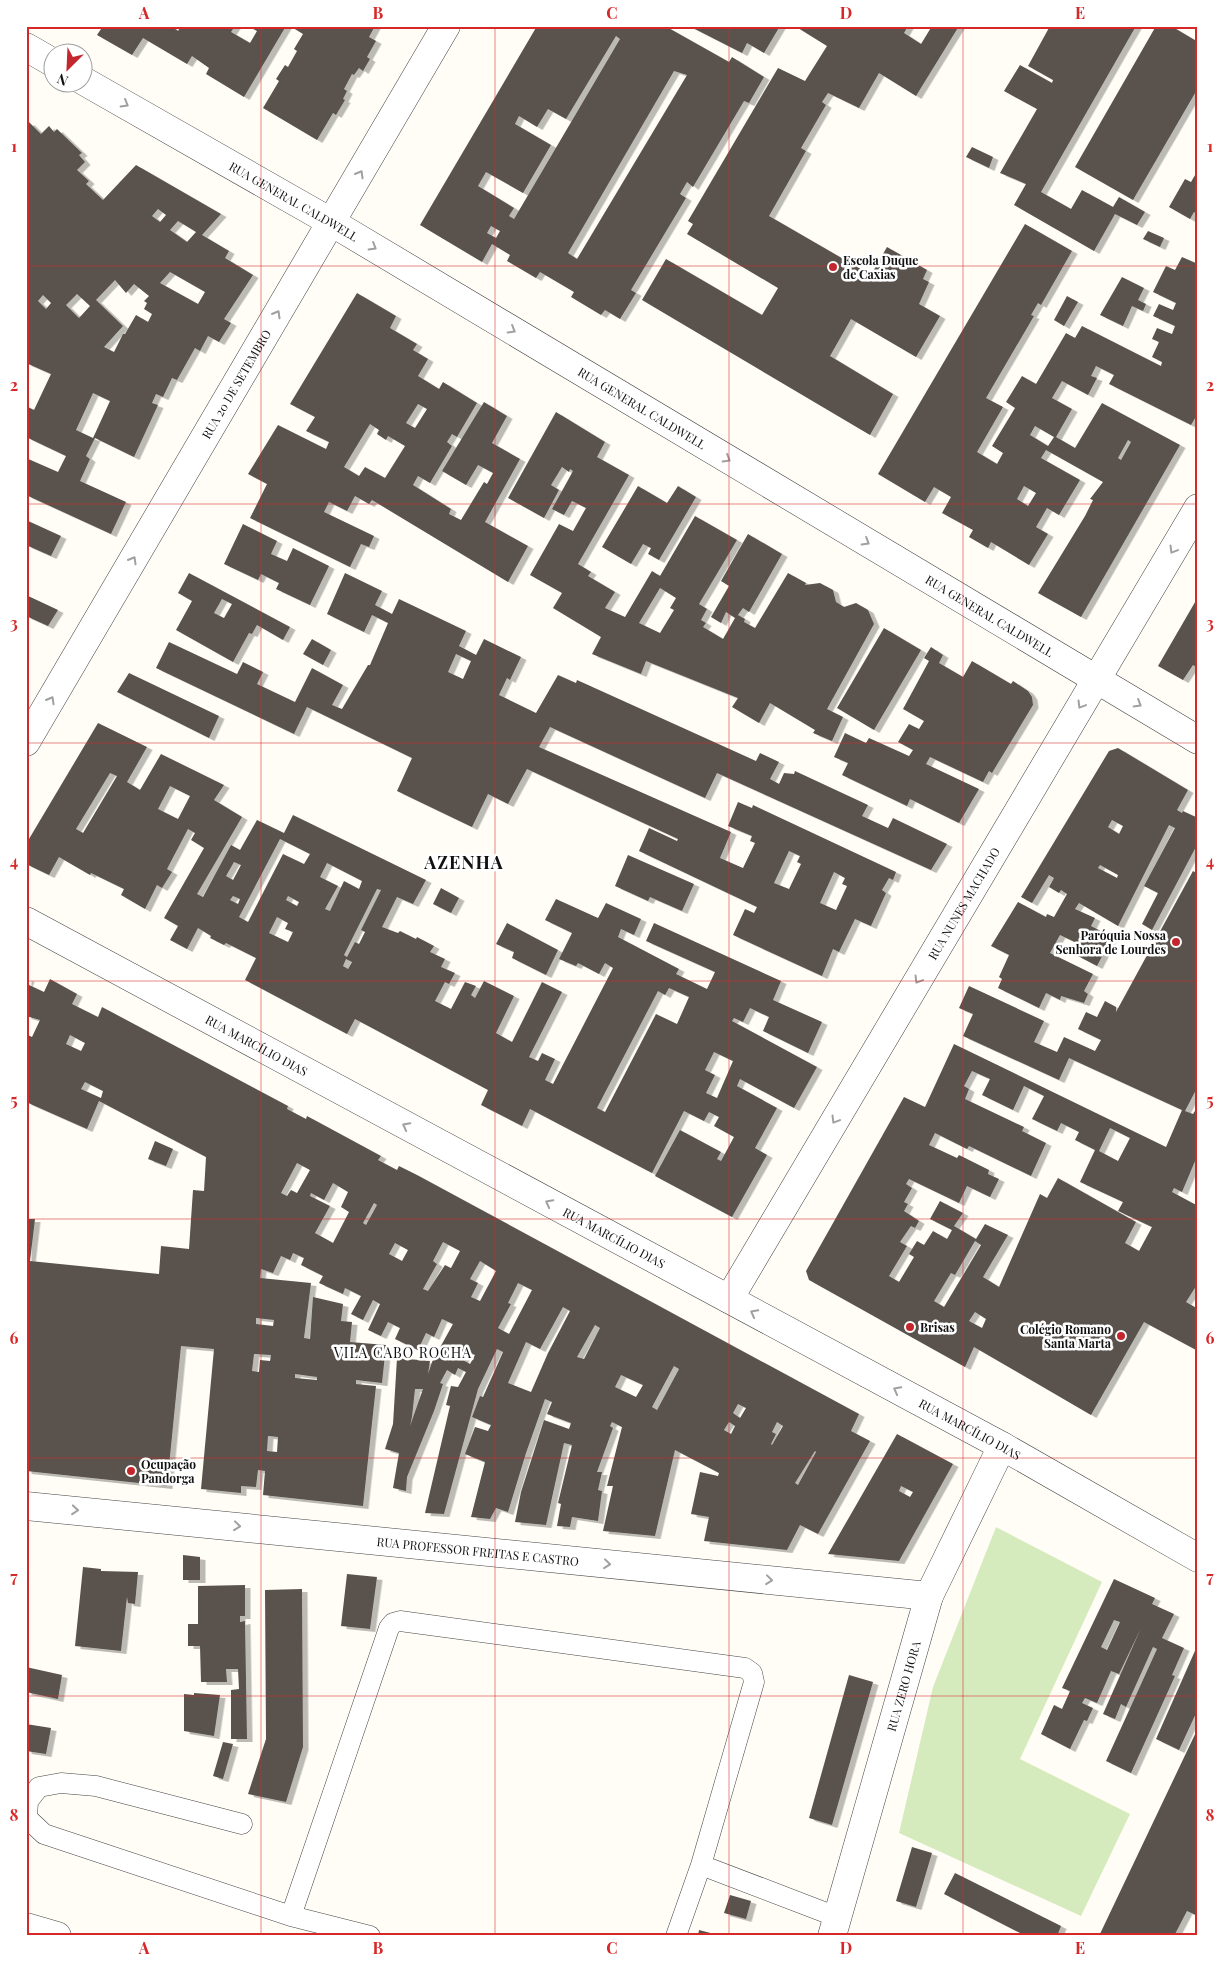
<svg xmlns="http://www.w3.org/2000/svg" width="1224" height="1962" font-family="'Playfair Display',serif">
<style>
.green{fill:#d5ebbd}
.building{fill:#5a524d;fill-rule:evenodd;filter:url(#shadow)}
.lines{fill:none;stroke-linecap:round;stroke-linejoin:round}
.service-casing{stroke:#444;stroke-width:21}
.minor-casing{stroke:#444;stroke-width:29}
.tertiary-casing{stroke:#444;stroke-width:29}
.service{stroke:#fff;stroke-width:20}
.minor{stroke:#fff;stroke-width:28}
.tertiary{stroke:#fff;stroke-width:28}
.oneway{stroke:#a0a0a0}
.grid{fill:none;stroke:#d62828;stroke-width:1;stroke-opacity:0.55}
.poi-dot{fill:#c4262e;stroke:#fff;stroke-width:2}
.labels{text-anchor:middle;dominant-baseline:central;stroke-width:5;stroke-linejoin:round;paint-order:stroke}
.street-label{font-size:12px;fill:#111;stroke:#fff}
.poi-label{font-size:12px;font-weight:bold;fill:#111;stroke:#fff;text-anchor:start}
.neighbourhood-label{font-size:14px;letter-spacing:1px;fill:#111;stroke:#fff}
.district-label{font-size:18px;font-weight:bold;letter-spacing:1px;fill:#111;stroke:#fff}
.neatline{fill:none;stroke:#d62828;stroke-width:2}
.grid-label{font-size:16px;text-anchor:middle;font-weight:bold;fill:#d62828}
</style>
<defs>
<filter id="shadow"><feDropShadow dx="5.5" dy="3" stdDeviation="0" flood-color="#0004"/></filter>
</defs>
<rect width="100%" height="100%" fill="#fffdf5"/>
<path class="green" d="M996,1527l106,55 -82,177 110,55 -49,102 -182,-83 34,-146z"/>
<path class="building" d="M103,26h68l7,5 3,-5h54l-4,6 19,11 7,-12 -9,-5h38l-42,71 -38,-23 3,-6 -17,-12 -5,8 -44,-26 -11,17 -35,-20z
M290,26h85l-6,11 7,4 -9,16 3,2 -7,12 -4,-3 -5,7 -2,-1 -8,15 3,2 -4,8 2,1 -9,15 -3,-2 -16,27 -54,-32 16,-27 -3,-2 9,-14 3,2 9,-16 -3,-2 9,-15z
M537,26h128l64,36 3,-5 32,20 -15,26 -5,-2 -51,86 -6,-5 -7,12 6,4 -55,92 5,3 -16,26 -15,-9 -4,5 -30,-18 3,-5 -34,-20 -4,6 -29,-17 3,-6 -18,-11 -10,18 -62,-37zM616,36l4,3 -106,180 -5,-3 5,-8 -36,-22 8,-14 37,21 28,-48 -36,-21 4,-8 18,11 11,-18 18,10zM674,71l13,4 -110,184 -9,-6zM491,226l9,5 -4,7 -9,-5z
M689,26h91l-16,27 -17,-10 -5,10z
M799,26h109l-4,7 17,11 11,-18h27l-43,70 -37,-23 -20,35 -31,-15 -6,9 4,3 -25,43 5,3 -37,65 102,59 16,-28 40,23 -4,9 6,3 -10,22 21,12 -24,41 -65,-38 -21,37 63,38 -23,41 -228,-135 24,-41 96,56 16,-27 -91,-54 6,-10 -5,-3 90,-153 27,13 22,-35 -29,-18z
M1050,26h86l-95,166 30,17 11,-19 31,17 6,-10 26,15 -8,13 -22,-11 -21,37 -80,-46 12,-21 -26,-11 37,-64 -33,-18 16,-26 32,18 1,-3 -25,-14z
M1156,26h15l27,16v46l-65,112 -58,-33z
M29,122l12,12 8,-8 5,6 3,-3 25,24 -3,2 6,7 -8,8 12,11 -3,3 17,16 33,-35 85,49 -19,21 27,16 -4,7 28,17 -29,44 7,4 -12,19 -11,-6 -8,15 -5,-3 -18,32 -5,-2 -9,19 -7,-3 -4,9 6,2 -24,52 -39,-19 -9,18 4,3 -10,22 46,21 -15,32 -85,-39v-37l32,14 8,-16 -40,-19v-31l8,4 17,-36 -25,-11v-239zM158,209l8,6 -6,7 -8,-6zM178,221l18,11 -9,10 -17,-12zM170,272l35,20 -7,12 -38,-21zM115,280l11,13 8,-9 15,12 -5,5 3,2 -3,6 8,5 -4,8 -12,-7 -11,19h-2l-9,18 -10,-5 19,-21 -27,-26zM77,294l13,12 -11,12 -13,-13zM43,295l8,8 -5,6 -8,-8zM93,393l17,8 -17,37 -17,-8z
M972,147l21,10 -4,11 -23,-11z
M1198,170v45l-4,-3 -4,7 -21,-12 16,-28 6,3z
M1025,224l47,27 -31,54 -3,-2 -7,12 3,1 -48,82 17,9 -26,45 20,12 6,-11 -11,-7 23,-38 -9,-6 16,-26 14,8 30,-51 9,5 7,-12 79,40 1,-4 -10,-5 7,-15 -7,-3 5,-11 15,6 3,-8 -22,-10 6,-12 14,6 3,-7 -23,-11 13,-26 9,4 7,-13 16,7v149l-7,12 -82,-41 5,-9 -18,-9 -5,10 6,2 -9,17 -26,-14 -10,17 20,11 -16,28 19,11 27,-45 78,42 -99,172 -43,-24 47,-77 8,-16 -3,-1 13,-17 -57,-32 -5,8 39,22 -21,35 -12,-7 -11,19 12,7 -19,31 -38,-23 -3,6 -19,-11 4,-7 -31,-17 9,-16 -17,-10 -9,15 -47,-28zM1035,426l19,11 -6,9 -18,-11zM1128,440l3,2 -10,18 -3,-2zM1024,486l12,7 -8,13 -11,-7z
M1148,231l16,7 -4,9 -17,-8z
M1122,277l22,11 -6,12 8,4 -3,7 -11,-5 -9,20 -23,-11z
M357,293l39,23 -6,12 27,16 -4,6 15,9 -10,17 21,13 4,-7 34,21 -20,34 -5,-3 -5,8 5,4 -22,37 -12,-7 -5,9 38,24 -2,5 12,6 23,-38 3,2 6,-11 -15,-8 -12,20 -24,-14 42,-69 23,14 -15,27 28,16 -35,63 43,24 -20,36 -136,-82 -3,4 -14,-8 -8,15 -18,-9 -5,10 50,24 -5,11 -8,-3 -11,23 -100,-49 17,-34 -19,-10 30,-49 48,24 3,-7 -23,-11 9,-14 -25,-13zM418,404l9,5 -12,19 -9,-5zM370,424l9,6 -2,4 9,6 2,-4 17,10 -20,32 -20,-11 -6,9 -15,-9z
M1067,296l11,6 -14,24 -10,-6z
M556,412l49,30 -8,15 32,18 -51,89 13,8 -3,4 27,16 -10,16 20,9 27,-46 8,5 35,-60 42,24 -38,64 8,5 -6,11 5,3 -3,4 20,12 12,-21 -9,-6 -5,11 -10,-6 18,-31 -8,-5 27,-47 34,20 -33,58 -6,-4 -5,7 7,4 -1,3 11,6 33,-55 18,10 -1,2 15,-2 13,7 3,12 8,5 12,-4 12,7 6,14 -47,85 16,8 -11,24 -19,-8 2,-3 -45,-27 -11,20 -27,-16 6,-9 -92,-37 -5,13 -49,-20 9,-17 -48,-29 9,-15 -32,-18 29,-51 14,7 13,-23 -14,-7 -8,14 -12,-6 21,-38 -3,-2 -1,3 -7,-5 -11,18 8,5 -15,28 -36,-20zM660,588l16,10 -6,10 4,2 -14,23 -21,-10z
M638,486l29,17 11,-17 18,11 -37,63 -11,-6 3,-6 -8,-4 -12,20 -29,-17z
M26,520l35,16 -10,20 -25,-11z
M243,524l34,17 -6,13 16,7 6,-13 36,18 -19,39 -34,-16 3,-6 -18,-9 -3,6 -34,-16z
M189,573l101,54 -7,13 -26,-15 -5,9 -3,-1 -16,29 -57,-32 16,-29 -14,-8zM222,599l10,5 -8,14 -10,-5z
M345,573l37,18 -7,14 17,9 7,-15 67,32 -7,15 17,9 8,-16 37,18 -11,23 -3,-2 -8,17 37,18 22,-38 18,8 1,-3 179,81 4,-8 19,9 -9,17 9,5 5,-11 10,1 1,-3 73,34 -6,11 26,12 5,-10 54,26 -16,26 -214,-97 -12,25 -155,-71 -11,20 192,85 -11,26 23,10 12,-25 -5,-2 2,-5 -24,-10 10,-24 14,6 1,-3 143,67 -3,8 -4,-2 -7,12 4,3 -15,33 -16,-7 -16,33 -6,-3 -11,27 -89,-41 12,-26 9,4 3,-6 -118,-56 10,-23 28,13 1,-2 -151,-70 -19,35 -20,-10 -16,33 -75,-36 15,-33 -105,-51 -13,27 -138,-66 13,-26 68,32 6,-12 20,10 -6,12 38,18 17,-34 31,17 -11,20 10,4 26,-44h2l18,-42 -16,-8 -8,17 -37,-18zM456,654l15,7 -8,18 -15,-7zM789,851l11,5 -3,6 4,2 -12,25 -15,-6zM834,872l11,6 -3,6 5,2 -11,24 -16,-7z
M26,595l32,15 -10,16 -22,-10z
M1198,597v71l-5,-3 -10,15 -25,-14z
M884,628l37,22 -47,80 -37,-22z
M312,639l19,11 -8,15 -20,-11z
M931,647l12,8 -4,8 24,14 9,-16 39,23 2,-3 15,10 4,6 1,8 -41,68 -3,-2 -6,11 -53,-25 -4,7 53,25 -20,34 -49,-24 -3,7 -65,-31 6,-12 -14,-6 11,-24 21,10 3,-5 40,18 4,-6 -15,-8 11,-18 10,5 5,-8 -21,-12 26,-48 -5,-3z
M129,673l90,43 -10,22 -92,-46z
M98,723l49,24 -20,35 13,8 21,-36 63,31 -10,15 28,17 -45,77 6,3 28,-52 9,5 17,-30 27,13 9,-18 133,65 -13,24 -16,-7 -15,30 16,6 2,-2 16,8 1,-2 17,9 -4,6 15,7 -4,8 14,6 -6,11 -4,-2 -10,19 16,8 14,-27 11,4 -5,9 4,3 9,-17 30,15 -18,37 16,9 30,-60 20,10 -33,65 9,4 4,-8 13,6 -10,21 8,4 60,-116 -8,-5 -6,11 -21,-11 -2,3 -17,-7 13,-26 -27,-13 11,-21 42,19 8,-15 35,16 -7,16 -13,-6 -3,8 61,32 -3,5 31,15 8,-17 -69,-31 8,-18 127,58 -8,19 49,22 -14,31 -45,-22 6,-14 -19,-9 -7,14 -9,-4 -2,3 85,46 -23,41 -54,-29 -3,7 40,22 -22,40 12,7 -35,62 -77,-41 25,-46 41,22 -4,7 4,2 13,-24 -20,-11 5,-9 -10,-5 -5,9 -20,-10 -32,62 -122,-64 -8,17 -41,-21 7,-15 -116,-62 -17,-9 -8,15 -102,-54 11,-22 -30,-15 -2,2 -14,-7 1,-2 -13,-8 -11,21 -17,-9 8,-14 -14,-8 40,-70 -13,-8 4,-7 -7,-4 -21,40 5,3 -10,16 -5,-3 -12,24 -24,-14 3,-6 -33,-16 -1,2 -31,-18 -10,18 -23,-11v-20zM110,773l7,3 -34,57 -7,-4zM170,786l20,10 -12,23 -20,-10zM280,839l30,15 -6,10 -21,-10 -35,68 -9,-5zM234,862l7,3 -8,15 -7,-4zM327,863l35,18 -3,8 -15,-8 -14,30 -5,-2 13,-23 -18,-9zM377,889l4,1 -20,40 4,2 -6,12 -4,-2 -8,15 -3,-2zM233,896l7,3 -2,5 -8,-4zM288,896l11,6 -2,4 -11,-6zM277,917l11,6 -3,6 8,3 -5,10 -19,-9zM346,959l6,3 -4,7 -5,-3zM669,988l20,9 -12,27 -21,-10 -51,98 -8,-4 61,-117 7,4zM714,1052l19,9 -16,37 -11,-5 9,-18 -10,-5z
M1118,748l70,42 -11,20 5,3 1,-2 15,7v25l-46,87 -10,-6 16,-31 -14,-7 31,-58 -6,-3 -51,101 -39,-23 -4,6 20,9 -4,8 21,11 -15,29 -21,-11 5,-10 -21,-10 -10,18 43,21 -9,17 4,3 -4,9 -23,-7 -1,4 -14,-7 -7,15 -41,-20 4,-9 -3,-2 10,-22 -18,-9 27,-44 28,15 1,-3 7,3 13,-23 -6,-4 -2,3 -10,-6 5,-9 -5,-3 -17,28 -11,-6 88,-146zM1112,820l11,6 -4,8 -11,-7zM1100,865l18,10 -1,3 -19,-10z
M628,855l66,29 -12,27 -32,-14 -2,4 -33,-15z
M1193,871l5,3v212l-13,25 8,3 5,-8v48l-16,38 -8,-4 -2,4 26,14v77l-12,19 12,7v42l-54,-29 -53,93 -117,-68 -9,20 -156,-87 -3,-9 98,-174 21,10 29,-63 212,103 16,-37 -113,-52 -10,22 -96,-44 10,-22 -14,-6 10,-22 75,35 -10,21 23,10 7,-15 31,14 6,-11 -23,-11 8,-17 11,5 8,-16 11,6v5zM972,1071l18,8 -8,16 31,15 11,-24 20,10 -12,23 25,12 4,-8 18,9 -4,8 20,10 -15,32 43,20 -5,9 34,16 -13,24 -14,-8 11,-21 -78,-44 -11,20 -7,-4 -41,93 -16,-10 25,-42 -23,-11 -9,15 -22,-13 9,-13 -23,-12 -10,18 22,11 -5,9 -14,-8 -9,14 -7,-4 -8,13 5,3 -15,25 -10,-6 18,-30 -7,-4 11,-16 4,2 4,-7 -15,-10 4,-7 -4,-2 8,-14 -6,-4 3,-5 50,24 8,-17 23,11 9,-18 -11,-5 1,-4 -30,-15 -2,3 -28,-13 6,-12 32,16 2,-3 62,30 15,-33 -24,-12 2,-4 -59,-28 4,-10 -5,-3zM1110,1128l20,10 -12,23 -19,-10zM975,1241l6,4 -37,62 -10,-6 17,-28 4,2zM975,1312l11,7 -4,9 -13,-7z
M441,888l18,10 -8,15 -18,-9z
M507,923l51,27 -12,25 -34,-17 2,-6 -18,-8z
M26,978l3,1 -2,5 17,8 6,-13 27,15 -5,10 26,13 4,-10 186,99 -1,3 19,10 1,-3 74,40 -3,4 19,10 2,-4 18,9 442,239 -8,17 19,10 -52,93 -18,-9 -13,25 -83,-9 5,-24 -18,-3 9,-42 18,4 1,-3 -44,-23 -20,86 -52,-5 10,-45h-6l15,-59 -10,-5 -2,4 3,2 -16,44h5l-4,18 4,1 -4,30 -26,-4 -2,10 -13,-1 4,-22 -3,-1 14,-58 -8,-2 -18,82 -31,-3 6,-30 23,-72 25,9 2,-6 -24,-9 5,-12 -7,-3 -19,54 -18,59 -12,-4 -6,11 -19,-2 14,-55 -20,-8 10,-27 13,4 3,-6 -19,-8 8,-21 3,1 20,-45 -6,-3 -19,40 -34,125 -19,-1 25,-107 -4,-1 5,-19 7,1 8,-15 -8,-4 -3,7 -8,-5 -7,13 3,1 -9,27 -27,66 -1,14 -13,-3 6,-35 -14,-4 8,-25 4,-66 33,3 -2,13 4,-12 21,-38 -11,-5 -8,18 -8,-4 -8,17 -23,-11 5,-11 -12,-6 -7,14 -13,-6 12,-26 -7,-4 -10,20 -12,-6 10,-18 -16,-8 -2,6 -24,-11 4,-7 -22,-11 3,-7 -11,-5 -3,7 -9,-4 -8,17 -12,-4 -1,9 51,5 -7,55 6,1 3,-42 30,7 -2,17 11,1 -2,20 36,3 -4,38 -26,-3v4l20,2 -13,120 -100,-11 2,-24 -7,-1 -2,17 -15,-1v7l-40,-4 13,-140 -33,-3 -14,140 -141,-15v-252h9l-5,42 129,13 2,-28 28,3 4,-59 11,1 2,-34 -107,-56 -12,28 -61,-27v-68l6,3 8,-17 -14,-4zM70,1035l15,8 -4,8 -15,-7zM85,1082l18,9 -2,7 -20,-9zM297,1163l13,7 -13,23 -6,-3 -4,6 -6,-3zM333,1183l15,9 -7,15 8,5 -16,31 -18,-10 15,-27 -20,-10 1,-3 13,7zM374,1203l3,2 -11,20 -3,-2zM443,1242l17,9 -9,17 -6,-3 -17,26 -5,-2 14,-25 -4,-3zM395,1243l13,7 -6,11 -13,-7zM480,1261l16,10 -16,30 -9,-4 7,-14 -8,-4zM518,1283l14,7 -23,44 -11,-6 13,-24 -3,-1zM563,1307l7,4 -22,42 -17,39 -23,-9 18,-41 14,7zM256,1318l18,2 -1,6 -17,-2zM595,1325l5,3 -16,31 -7,-2zM467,1351l8,4 -5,9 -7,-4zM254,1354l17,1 -1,6 -10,-1 -1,12 -7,-1zM674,1366l5,3 -22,41 -5,-3zM295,1374l22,3v3l-22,-2zM621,1375l22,10 -7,12 -21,-10zM415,1389h8l-13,37 2,-9zM738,1404l8,4 -6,10 -7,-5zM729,1422l6,4 -4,8 -7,-4zM777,1422l6,4 -11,19 -1,-1 5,-10 -4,-2zM268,1436l10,1 -1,15 -10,-1zM815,1451l1,1 -18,33 -3,-2z
M155,1141l18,8 -7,17 -18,-7z
M897,1434l56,30 -54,97 -71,-7zM901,1486l12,6 -3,5 -11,-6z
M183,1555l17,2v23h-17z
M83,1567l18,2v2l37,1 -3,32 -7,-1 -1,-6 -6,54 -46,-5z
M347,1574l30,3 -7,52 -29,-3z
M1114,1579l41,19 -3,6 22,10 -12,24 22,10 -12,27 3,1 -44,97 -25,-12 51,-112 -4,-2 -27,60 -5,-3 -6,15 -12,-5 38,-86 -22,46 -8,-3 -14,32 -12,-5 -3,5 11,5 -6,13 -3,-1 -14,29 -29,-15 13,-29 8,4 8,-18 -8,-3zM1114,1620l6,2 -13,28 -6,-3z
M245,1585v31h-5v6l5,-1 2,118h-16v-49l8,-1 -1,-20h-12l1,13h-26l-1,-36h-12v-22h10v-38z
M302,1589l1,158 -17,55 -38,-8 18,-55 -1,-149z
M1198,1644v65l-19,41 -23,-11z
M26,1667l36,8 -4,24 -32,-7z
M849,1675l24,7 -41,143 -23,-7z
M194,1693l26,2 -6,41 -30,-5v-37l10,1z
M26,1724l25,4 -5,26 -20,-3z
M1198,1728v188l-11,-5 -13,25h-75z
M223,1742l10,2 -10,35 -10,-3z
M912,1847l20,6 -16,54 -20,-6z
M955,1873l106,53 -4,10h-31l-82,-42z
M730,1895l21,6 -5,18 -22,-6z
M699,1930l19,5v1h-20z"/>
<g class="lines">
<g class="service-casing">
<path id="service" d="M242,1824l-146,-38 -35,-3 -22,4 -11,14 -1,17 17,16 247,82 79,20
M701,1865l136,52
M291,1916l98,-288 4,-5 7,-2 345,47 7,5 2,9 -53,183 -25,71"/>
</g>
<g class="minor-casing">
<g id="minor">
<path id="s1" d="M26,742l420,-716"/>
<path id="s2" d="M26,921l976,525 196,112"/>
<path id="s3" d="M729,1299l469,-791"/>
<path id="s4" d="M26,1506l903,90"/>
<path d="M26,1927l31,9"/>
<path id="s5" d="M832,1936l97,-340 73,-150"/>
</g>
</g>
<g class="tertiary-casing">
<g id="tertiary">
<path d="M26,47l26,15"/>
<path id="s6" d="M82,80l249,142 867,518"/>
</g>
</g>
<use href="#service" class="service"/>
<use href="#minor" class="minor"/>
<use href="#tertiary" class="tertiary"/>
</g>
<defs><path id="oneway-chevron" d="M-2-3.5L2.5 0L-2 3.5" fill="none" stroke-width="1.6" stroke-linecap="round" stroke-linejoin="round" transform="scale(1.25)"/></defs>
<g class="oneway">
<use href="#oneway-chevron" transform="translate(125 104) rotate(30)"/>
<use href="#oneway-chevron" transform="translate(360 174) rotate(-60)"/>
<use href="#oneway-chevron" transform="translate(373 247) rotate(31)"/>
<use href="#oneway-chevron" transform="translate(277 314) rotate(-60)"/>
<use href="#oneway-chevron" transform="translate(512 330) rotate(31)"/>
<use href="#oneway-chevron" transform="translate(727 459) rotate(31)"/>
<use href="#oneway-chevron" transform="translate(866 542) rotate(31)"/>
<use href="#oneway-chevron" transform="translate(1173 550) rotate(121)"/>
<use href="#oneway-chevron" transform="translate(133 560) rotate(-60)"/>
<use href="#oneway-chevron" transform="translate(51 700) rotate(-60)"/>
<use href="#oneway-chevron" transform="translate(1138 704) rotate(31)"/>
<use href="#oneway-chevron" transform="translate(1081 705) rotate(121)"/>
<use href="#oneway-chevron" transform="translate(918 980) rotate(121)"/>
<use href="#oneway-chevron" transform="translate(835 1120) rotate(121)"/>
<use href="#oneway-chevron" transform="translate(406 1126) rotate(-152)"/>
<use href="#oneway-chevron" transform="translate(549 1203) rotate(-152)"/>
<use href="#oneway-chevron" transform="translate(754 1313) rotate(-152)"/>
<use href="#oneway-chevron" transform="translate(897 1390) rotate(-152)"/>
<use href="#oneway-chevron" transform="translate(75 1510) rotate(5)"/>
<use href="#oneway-chevron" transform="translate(237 1526) rotate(6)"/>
<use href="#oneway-chevron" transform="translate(607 1564) rotate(6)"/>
<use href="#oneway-chevron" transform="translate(769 1580) rotate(6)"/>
</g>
<path class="grid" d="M261,26v1910M495,26v1910M729,26v1910M963,26v1910M26,266h1172M26,504h1172M26,743h1172M26,981h1172M26,1219h1172M26,1458h1172M26,1696h1172"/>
<g class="poi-dot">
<circle cx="833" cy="267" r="5"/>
<circle cx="1176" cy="942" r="5"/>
<circle cx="910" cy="1327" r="5"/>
<circle cx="1121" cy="1336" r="5"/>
<circle cx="131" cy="1471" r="5"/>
</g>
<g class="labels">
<g class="street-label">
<text stroke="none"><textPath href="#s6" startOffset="244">RUA GENERAL CALDWELL</textPath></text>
<text stroke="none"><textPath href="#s1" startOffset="415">RUA 20 DE SETEMBRO</textPath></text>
<text stroke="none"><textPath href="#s6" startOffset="649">RUA GENERAL CALDWELL</textPath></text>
<text stroke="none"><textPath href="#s6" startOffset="1054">RUA GENERAL CALDWELL</textPath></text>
<text stroke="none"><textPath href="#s3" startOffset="460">RUA NUNES MACHADO</textPath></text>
<text stroke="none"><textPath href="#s2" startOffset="262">RUA MARCÍLIO DIAS</textPath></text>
<text stroke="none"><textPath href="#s2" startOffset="668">RUA MARCÍLIO DIAS</textPath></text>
<text stroke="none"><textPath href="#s2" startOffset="1072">RUA MARCÍLIO DIAS</textPath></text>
<text stroke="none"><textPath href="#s4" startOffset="454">RUA PROFESSOR FREITAS E CASTRO</textPath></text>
<text stroke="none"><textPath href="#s5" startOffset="260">RUA ZERO HORA</textPath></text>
</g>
<g class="poi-label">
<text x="843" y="260">Escola Duque<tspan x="843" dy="14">de Caxias</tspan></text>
<text x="1166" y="935" text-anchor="end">Paróquia Nossa<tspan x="1166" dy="14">Senhora de Lourdes</tspan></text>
<text x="920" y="1327">Brisas</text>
<text x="1111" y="1329" text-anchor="end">Colégio Romano<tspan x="1111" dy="14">Santa Marta</tspan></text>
<text x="141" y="1464">Ocupação<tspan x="141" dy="14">Pandorga</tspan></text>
</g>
<g class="neighbourhood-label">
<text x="403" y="1352">VILA CABO ROCHA</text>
</g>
<g class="district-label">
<text x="464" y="862">AZENHA</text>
</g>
</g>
<rect width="1224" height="1962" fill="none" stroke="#ffffff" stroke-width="55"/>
<g transform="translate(68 68) rotate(204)"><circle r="24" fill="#ffffff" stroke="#a0a0a0"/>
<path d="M0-4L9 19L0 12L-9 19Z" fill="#c4262e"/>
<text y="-8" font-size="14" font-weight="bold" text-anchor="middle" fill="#111111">N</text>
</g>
<rect x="28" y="28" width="1168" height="1906" class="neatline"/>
<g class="grid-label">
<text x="144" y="19">A</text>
<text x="378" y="19">B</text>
<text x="612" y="19">C</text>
<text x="846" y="19">D</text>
<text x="1080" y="19">E</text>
<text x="14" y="152">1</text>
<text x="1210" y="152">1</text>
<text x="14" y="391">2</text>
<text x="1210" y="391">2</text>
<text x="14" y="629">3</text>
<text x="1210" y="629">3</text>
<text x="14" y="867">4</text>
<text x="1210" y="867">4</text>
<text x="14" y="1106">5</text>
<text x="1210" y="1106">5</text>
<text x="14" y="1344">6</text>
<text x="1210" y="1344">6</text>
<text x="14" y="1583">7</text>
<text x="1210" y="1583">7</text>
<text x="14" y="1821">8</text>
<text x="1210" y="1821">8</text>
<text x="144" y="1954">A</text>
<text x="378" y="1954">B</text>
<text x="612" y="1954">C</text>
<text x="846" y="1954">D</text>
<text x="1080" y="1954">E</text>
</g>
</svg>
